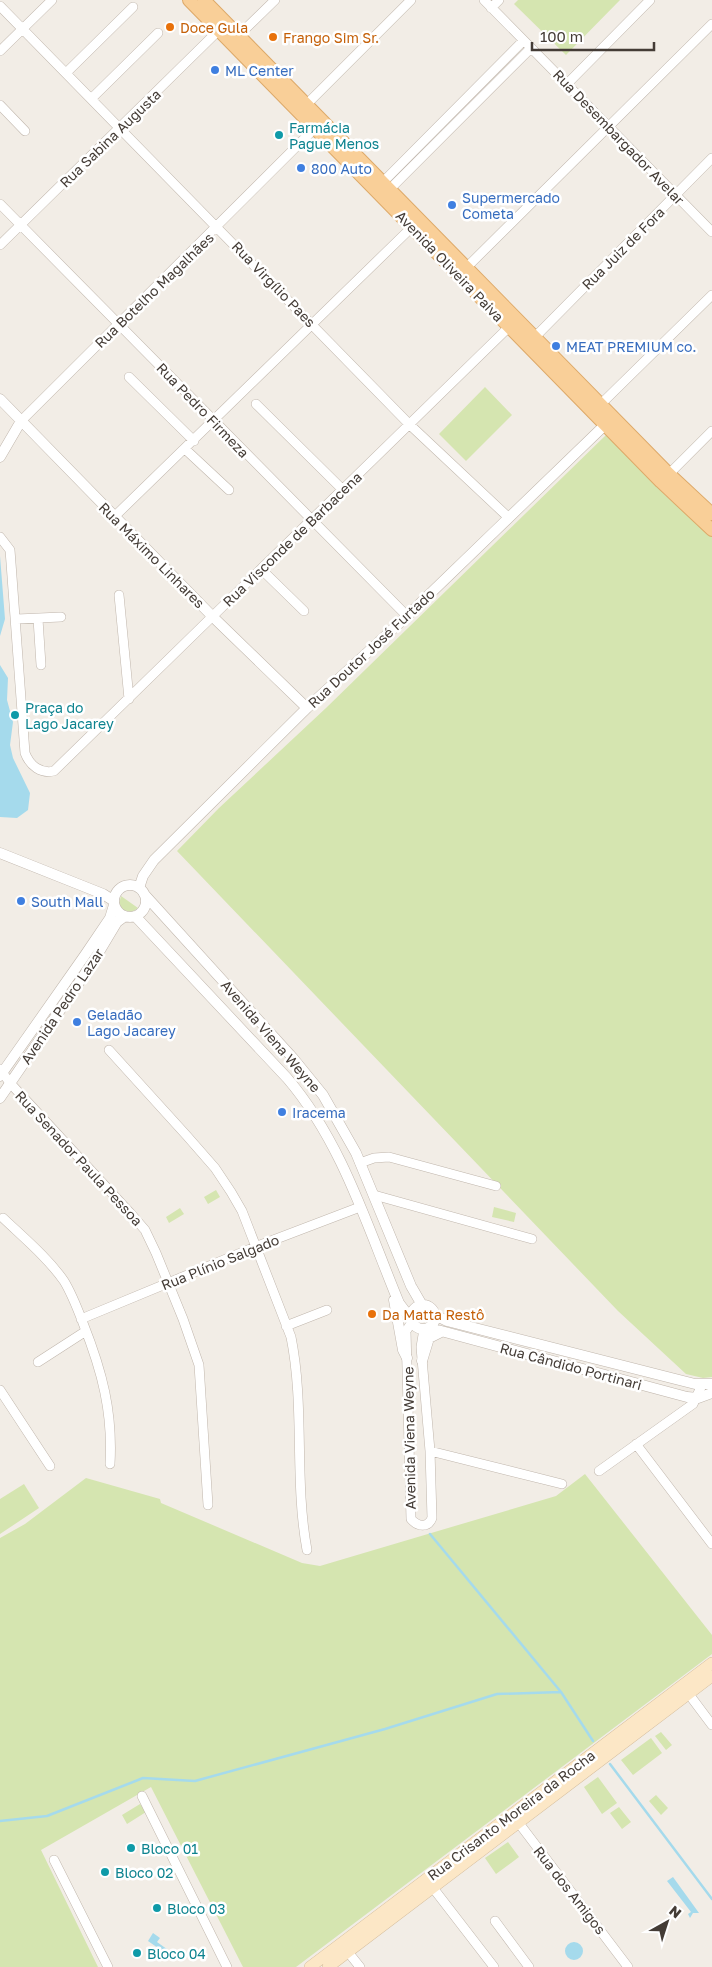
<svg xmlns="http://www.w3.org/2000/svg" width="712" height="1967" font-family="'Golos Text',sans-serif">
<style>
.green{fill:#d5e5b0}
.water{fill:#a5daec}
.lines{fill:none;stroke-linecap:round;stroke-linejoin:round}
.stream{stroke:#a5daec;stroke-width:2.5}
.minor-casing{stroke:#c0b6ac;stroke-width:10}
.tertiary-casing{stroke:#c0b6ac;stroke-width:11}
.secondary-casing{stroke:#d3bb9a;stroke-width:12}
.primary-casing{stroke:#dda969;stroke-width:14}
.minor{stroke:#fff;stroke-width:9}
.tertiary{stroke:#fff;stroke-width:10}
.secondary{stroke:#fce7c6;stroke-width:11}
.primary{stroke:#f9cf98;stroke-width:12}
.food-dot{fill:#e8710a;stroke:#fff;stroke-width:2}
.shop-dot{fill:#3f7fe0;stroke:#fff;stroke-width:2}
.culture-dot{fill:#0f9aa8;stroke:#fff;stroke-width:2}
.labels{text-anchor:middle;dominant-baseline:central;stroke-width:5;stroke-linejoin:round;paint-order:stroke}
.food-label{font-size:14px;fill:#c56008;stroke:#fff;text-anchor:start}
.shop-label{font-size:14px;fill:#366cbe;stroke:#fff;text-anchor:start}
.culture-label{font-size:14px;fill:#0d838f;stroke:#fff;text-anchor:start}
.street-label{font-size:14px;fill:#443c36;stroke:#fff}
</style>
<rect width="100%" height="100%" fill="#f2ede6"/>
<path class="green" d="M518,0h102l-54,55 -52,-51z
M485,387l27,28 -46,46 -27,-27z
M606,435l60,61 46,41v840l-9,1 -17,-4 -68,-63 -441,-460 42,-43 107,-100z
M121,896l17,12 -6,4 -9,-2 -4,-6z
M216,1190l4,7 -12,7 -4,-7z
M494,1207l22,6 -2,9 -22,-5z
M180,1208l4,6 -15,9 -3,-6z
M585,1474l127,161v19l-416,313h-53l-92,-180 -110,63 57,117h-98v-429l25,-14 61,-46 74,21 1,4 141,60 18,3 236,-70z
M24,1484l15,24 -39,26v-35z
M661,1732l11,13 -6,5 -11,-14z
M651,1738l11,15 -29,22 -12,-15z
M598,1777l19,26 -15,11 -18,-27z
M656,1795l12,13 -7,7 -12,-14z
M140,1804l6,8 -19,12 -5,-9z
M619,1807l12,15 -9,7 -12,-16z
M508,1842l11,15 -23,17 -11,-16z"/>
<path class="water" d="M0,556l5,63 -5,17z
M0,665l8,13 -1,22 6,22 -3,23 3,13 17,35 -2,17 -11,8 -17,-1z
M673,1877l26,36h-6l-3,5 -2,-4 3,-2 -24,-31z
M153,1933l7,5 -3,4 14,10 -3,3 -20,-14z
M565 1951a9 9 0 1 1 18 0a9 9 0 1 1-18 0Z"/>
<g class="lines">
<path class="stream" d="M430,1534l131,158
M610,1764l102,135
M0,1821l47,-5 96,-38 52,3 190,-52 112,-35 64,-2 32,49"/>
<g class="minor-casing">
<path id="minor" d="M484,0l228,232
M0,6l410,419 98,92
M491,8l8,-8
M238,36l37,-36
M0,51l52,-51
M67,72l66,-65
M567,84l83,-84
M92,98l66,-65
M0,105l25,26
M306,105l105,-105
M383,182l140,-141
M390,189l141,-141
M0,204l407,412
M0,245l219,-215
M464,270l248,-246
M534,338l178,-180
M129,377l65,64
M256,404l86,85
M601,404l111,-109
M21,421l294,-293
M185,449l44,41
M669,474l43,-43
M114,517l298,-290
M0,537l10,13 1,13 14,190c5,13 16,21 29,18l455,-444
M262,570l42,41
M119,595l10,104
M17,619l44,-2
M38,619l3,46
M109,1050l78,86 28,32 16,24 11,19 49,126c14,70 3,143 16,213
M0,1069l10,14 122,132 13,15 11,23 27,66 16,46 9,140
M360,1163l14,-5 15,-1 107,29
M374,1195l158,44
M3,1218c21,20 45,40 61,63 8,13 14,29 19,42 19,48 30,89 27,141
M81,1319l174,-72 105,-40
M412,1322l-6,9 5,188c7,8 17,9 21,-1l-2,-67 -9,-104 3,-18
M286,1326l41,-16
M38,1362l48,-31
M0,1390l50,76
M636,1444l76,100
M430,1451l132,33
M599,1471l94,-67 9,-19
M685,1689l27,36
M142,1796l85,171
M515,1818l113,149
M54,1860l54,107
M430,1884l64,83
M495,1921l34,46
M348,1952l12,15"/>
</g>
<g class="tertiary-casing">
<path id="tertiary" d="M0,399l213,218 94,91
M0,457l21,-36
M0,853l103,41 11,7
M114 901a16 16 0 1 1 32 0a16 16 0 1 1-32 0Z
M139,888l4,-12 11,-16 153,-152 100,-92 202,-195
M144,894l148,163 31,38 33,58 55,133 11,19
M135,916l152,162c55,64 80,148 112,225l12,16
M0,1076l85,-121 25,-37 4,-13
M0,1098l93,-136 24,-40 8,-6
M394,1300l9,50 4,8
M411 1317a12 12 0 1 1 24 0a12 12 0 1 1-24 0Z
M435,1315l12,6 248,63h17
M430,1328l257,69 11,1 14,-5
M422,1361l7,-23 12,-6"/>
</g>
<g class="secondary-casing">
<path id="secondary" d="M310,1967l402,-304
M328,1967l384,-291"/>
</g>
<g class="primary-casing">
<path id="primary" d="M189,0l472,482 51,48
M204,0l465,474 43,40"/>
</g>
<use href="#minor" class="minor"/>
<use href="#tertiary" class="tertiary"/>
<use href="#secondary" class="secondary"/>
<use href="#primary" class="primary"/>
</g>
<g class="food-dot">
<circle cx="170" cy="27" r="5"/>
<circle cx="273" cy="37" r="5"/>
<circle cx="372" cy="1314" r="5"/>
</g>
<g class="shop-dot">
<circle cx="215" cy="70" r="5"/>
<circle cx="301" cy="168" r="5"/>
<circle cx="452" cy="205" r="5"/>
<circle cx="556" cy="346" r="5"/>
<circle cx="21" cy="901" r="5"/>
<circle cx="77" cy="1022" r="5"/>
<circle cx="282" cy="1112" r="5"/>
</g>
<g class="culture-dot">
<circle cx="279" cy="135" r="5"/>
<circle cx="15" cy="715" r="5"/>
<circle cx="131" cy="1848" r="5"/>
<circle cx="105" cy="1872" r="5"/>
<circle cx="157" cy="1908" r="5"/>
<circle cx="137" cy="1953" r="5"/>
</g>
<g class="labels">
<g class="food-label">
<text x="180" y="27">Doce Gula</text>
<text x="283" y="37">Frango Sim Sr.</text>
<text x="382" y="1314">Da Matta Restô</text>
</g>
<g class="shop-label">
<text x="225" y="70">ML Center</text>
<text x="311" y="168">800 Auto</text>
<text x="462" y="197">Supermercado<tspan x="462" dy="16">Cometa</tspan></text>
<text x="566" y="346">MEAT PREMIUM co.</text>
<text x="31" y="901">South Mall</text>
<text x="87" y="1014">Geladão<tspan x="87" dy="16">Lago Jacarey</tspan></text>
<text x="292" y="1112">Iracema</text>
</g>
<g class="culture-label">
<text x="289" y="127">Farmácia<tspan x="289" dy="16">Pague Menos</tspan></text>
<text x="25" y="707">Praça do<tspan x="25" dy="16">Lago Jacarey</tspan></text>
<text x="141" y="1848">Bloco 01</text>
<text x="115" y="1872">Bloco 02</text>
<text x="167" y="1908">Bloco 03</text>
<text x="147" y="1953">Bloco 04</text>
</g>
<g class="street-label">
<text transform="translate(619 137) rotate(46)">Rua Desembargador Avelar</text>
<text transform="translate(110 138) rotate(-44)">Rua Sabina Augusta</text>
<text transform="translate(623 248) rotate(-45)">Rua Juiz de Fora</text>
<text transform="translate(450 266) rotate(46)">Avenida Oliveira Paiva</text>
<text transform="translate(274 284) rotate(46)">Rua Virgílio Paes</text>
<text transform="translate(154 290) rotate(-44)">Rua Botelho Magalhães</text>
<text transform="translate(203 410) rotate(46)">Rua Pedro Firmeza</text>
<text transform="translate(292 539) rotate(-44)">Rua Visconde de Barbacena</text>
<text transform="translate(152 555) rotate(45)">Rua Máximo Linhares</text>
<text transform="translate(371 648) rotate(-43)">Rua Doutor José Furtado</text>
<text transform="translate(62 1006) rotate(-56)">Avenida Pedro Lazar</text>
<text transform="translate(271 1036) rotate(49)">Avenida Viena Weyne</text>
<text transform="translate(79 1158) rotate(47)">Rua Senador Paula Pessoa</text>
<text transform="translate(220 1262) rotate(-22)">Rua Plínio Salgado</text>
<text transform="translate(571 1366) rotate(15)">Rua Cândido Portinari</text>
<text transform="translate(409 1438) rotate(-91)">Avenida Viena Weyne</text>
<text transform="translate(511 1815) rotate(-37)">Rua Crisanto Moreira da Rocha</text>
<text transform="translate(570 1890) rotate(52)">Rua dos Amigos</text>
</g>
</g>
<g transform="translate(667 1922) rotate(39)" stroke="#ffffff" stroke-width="4" paint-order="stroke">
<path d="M0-4L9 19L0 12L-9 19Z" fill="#443c36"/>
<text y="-8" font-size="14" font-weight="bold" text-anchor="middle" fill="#443c36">N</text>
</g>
<path d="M532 42v8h122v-8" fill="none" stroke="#443c36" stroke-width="2.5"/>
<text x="540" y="42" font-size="15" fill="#443c36" stroke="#ffffff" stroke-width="4" paint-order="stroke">100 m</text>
</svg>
